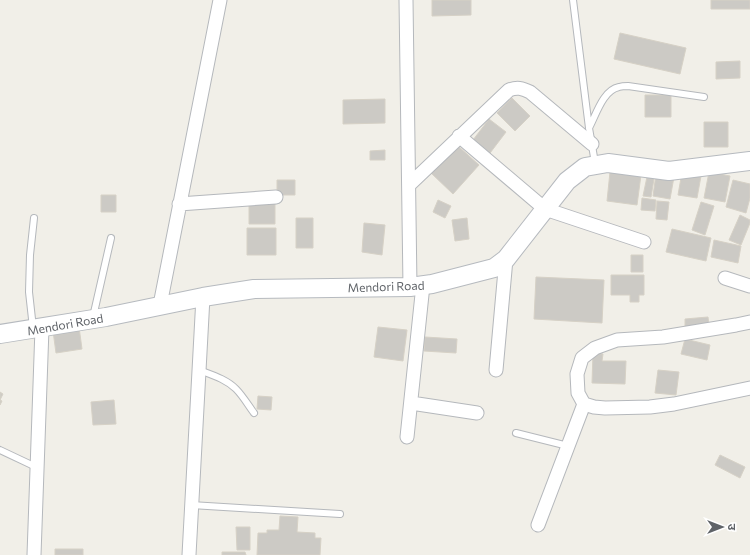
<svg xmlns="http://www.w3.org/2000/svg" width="750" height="555" font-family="Commissioner,'Noto Sans Devanagari',sans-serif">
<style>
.building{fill:#cccac5;stroke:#d6d1c6}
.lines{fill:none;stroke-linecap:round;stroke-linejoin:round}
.lane-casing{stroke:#b5b8bc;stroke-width:8}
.street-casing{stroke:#b5b8bc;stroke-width:15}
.secondary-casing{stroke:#b6babf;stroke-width:20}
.lane{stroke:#fff;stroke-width:6}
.street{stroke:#fff;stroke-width:13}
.secondary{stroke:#fff;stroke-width:18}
.labels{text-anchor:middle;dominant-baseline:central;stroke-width:3;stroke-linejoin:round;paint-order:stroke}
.street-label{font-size:12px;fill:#5f6368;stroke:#fff}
</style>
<rect width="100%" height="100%" fill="#f1efe8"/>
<path class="building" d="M432,0h39v15l-39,1z
M711,0h39v9h-39z
M620,33l66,15 -6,26 -66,-15z
M740,61v17l-24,1v-17z
M645,95h26v22h-26z
M512,98l18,18 -15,15 -18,-18z
M385,99v24l-42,1v-24z
M489,119l17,13 -19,25 -17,-13z
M704,122h24v25h-24z
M457,145l22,20 -26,29 -22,-21z
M385,150v10h-15v-9z
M610,172l31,3 -4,30 -30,-4z
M648,172l7,1 -4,24 -8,-1z
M682,172l19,4 -4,22 -19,-3z
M709,172l21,4 -5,26 -21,-4z
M656,174l18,3 -4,22 -17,-3z
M277,180h18v15h-18z
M733,180l17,4v14l-4,15 -20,-6z
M101,195h15v17h-15z
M642,198l14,2 -1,11 -14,-1z
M438,200l13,6 -6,12 -12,-6z
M249,201h26v23h-26z
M657,201l12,1 -2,18 -11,-1z
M701,202l13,4 -9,29 -13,-5z
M740,215l10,5v3l-9,22 -12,-5z
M296,218h17v30h-17z
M467,218l2,21 -14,2 -3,-21z
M364,223l21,2 -3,30 -20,-3z
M247,228h29v27h-29z
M672,229l39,9 -5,23 -40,-9z
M714,240l27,6 -3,17 -27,-6z
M631,255h12v17h-12z
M611,275h33v20h-5v7h-9v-7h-19z
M536,277l68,3 -2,43 -68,-4z
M708,317l1,8 -24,2v-8z
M79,327l3,22 -26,4 -3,-22z
M378,327l29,3 -4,31 -29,-4z
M425,337l32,2 -1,14 -32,-2z
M685,339l25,6 -3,15 -26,-6z
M593,353l10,1 -1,7h24l-1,23 -33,-1z
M658,370l21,2 -3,23 -21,-2z
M0,392l3,2 -3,6 2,1 -2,4z
M258,396l14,1 -1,13 -14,-1z
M114,400l2,24 -23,1 -2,-23z
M720,455l25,12 -5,11 -25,-13z
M280,516l18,1 -1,15 18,1v5h6l-1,17h-63l1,-22h9v-3h12z
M236,527h14v23h-13z
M55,549h28v6h-28z
M222,552h23l1,3h-24z"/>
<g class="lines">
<g class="lane-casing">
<path id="lane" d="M573,0l16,128 6,35
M589,128c7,-13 14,-38 30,-41 3,-1 6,-1 9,-1l76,11
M93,317l18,-79
M33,328l-4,-36 1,-37 4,-37
M199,370c13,5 27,9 37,19 7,7 12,16 18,24
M516,433l52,13
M0,450l36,17
M191,505l149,9"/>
</g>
<g class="street-casing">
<path id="street" d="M406,0l4,287
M459,136l86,73 99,33
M409,185l100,-95c8,-3 13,-2 21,2l62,52
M179,204l97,-7
M725,278l25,8
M160,305l60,-305
M750,322l-14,3 -73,12 -46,3 -22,8 -13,10 -5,16 1,19 6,11 10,3 11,1 45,-1 24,-3 76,-16
M496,370l10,-111
M411,403l66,10
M407,437l16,-152
M538,525l46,-121
M34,555l8,-227
M189,555l14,-258"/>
</g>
<g class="secondary-casing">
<path id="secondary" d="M0,334l106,-17 97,-20 51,-8 156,-2 22,-3 62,-16 12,-9 61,-78 18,-14 23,-4 61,8 81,-10"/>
</g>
<use href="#lane" class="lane"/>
<use href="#street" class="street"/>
<use href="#secondary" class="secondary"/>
</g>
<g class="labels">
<g class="street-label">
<text transform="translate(386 286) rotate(-2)">Mendori Road</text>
<text transform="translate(65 324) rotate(-10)">Mendori Road</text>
</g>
</g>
<g transform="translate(722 527) rotate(90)" stroke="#ffffff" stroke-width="3" paint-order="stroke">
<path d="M0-3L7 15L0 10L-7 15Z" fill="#5f6368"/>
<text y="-6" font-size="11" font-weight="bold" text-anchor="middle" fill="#5f6368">उ</text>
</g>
</svg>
